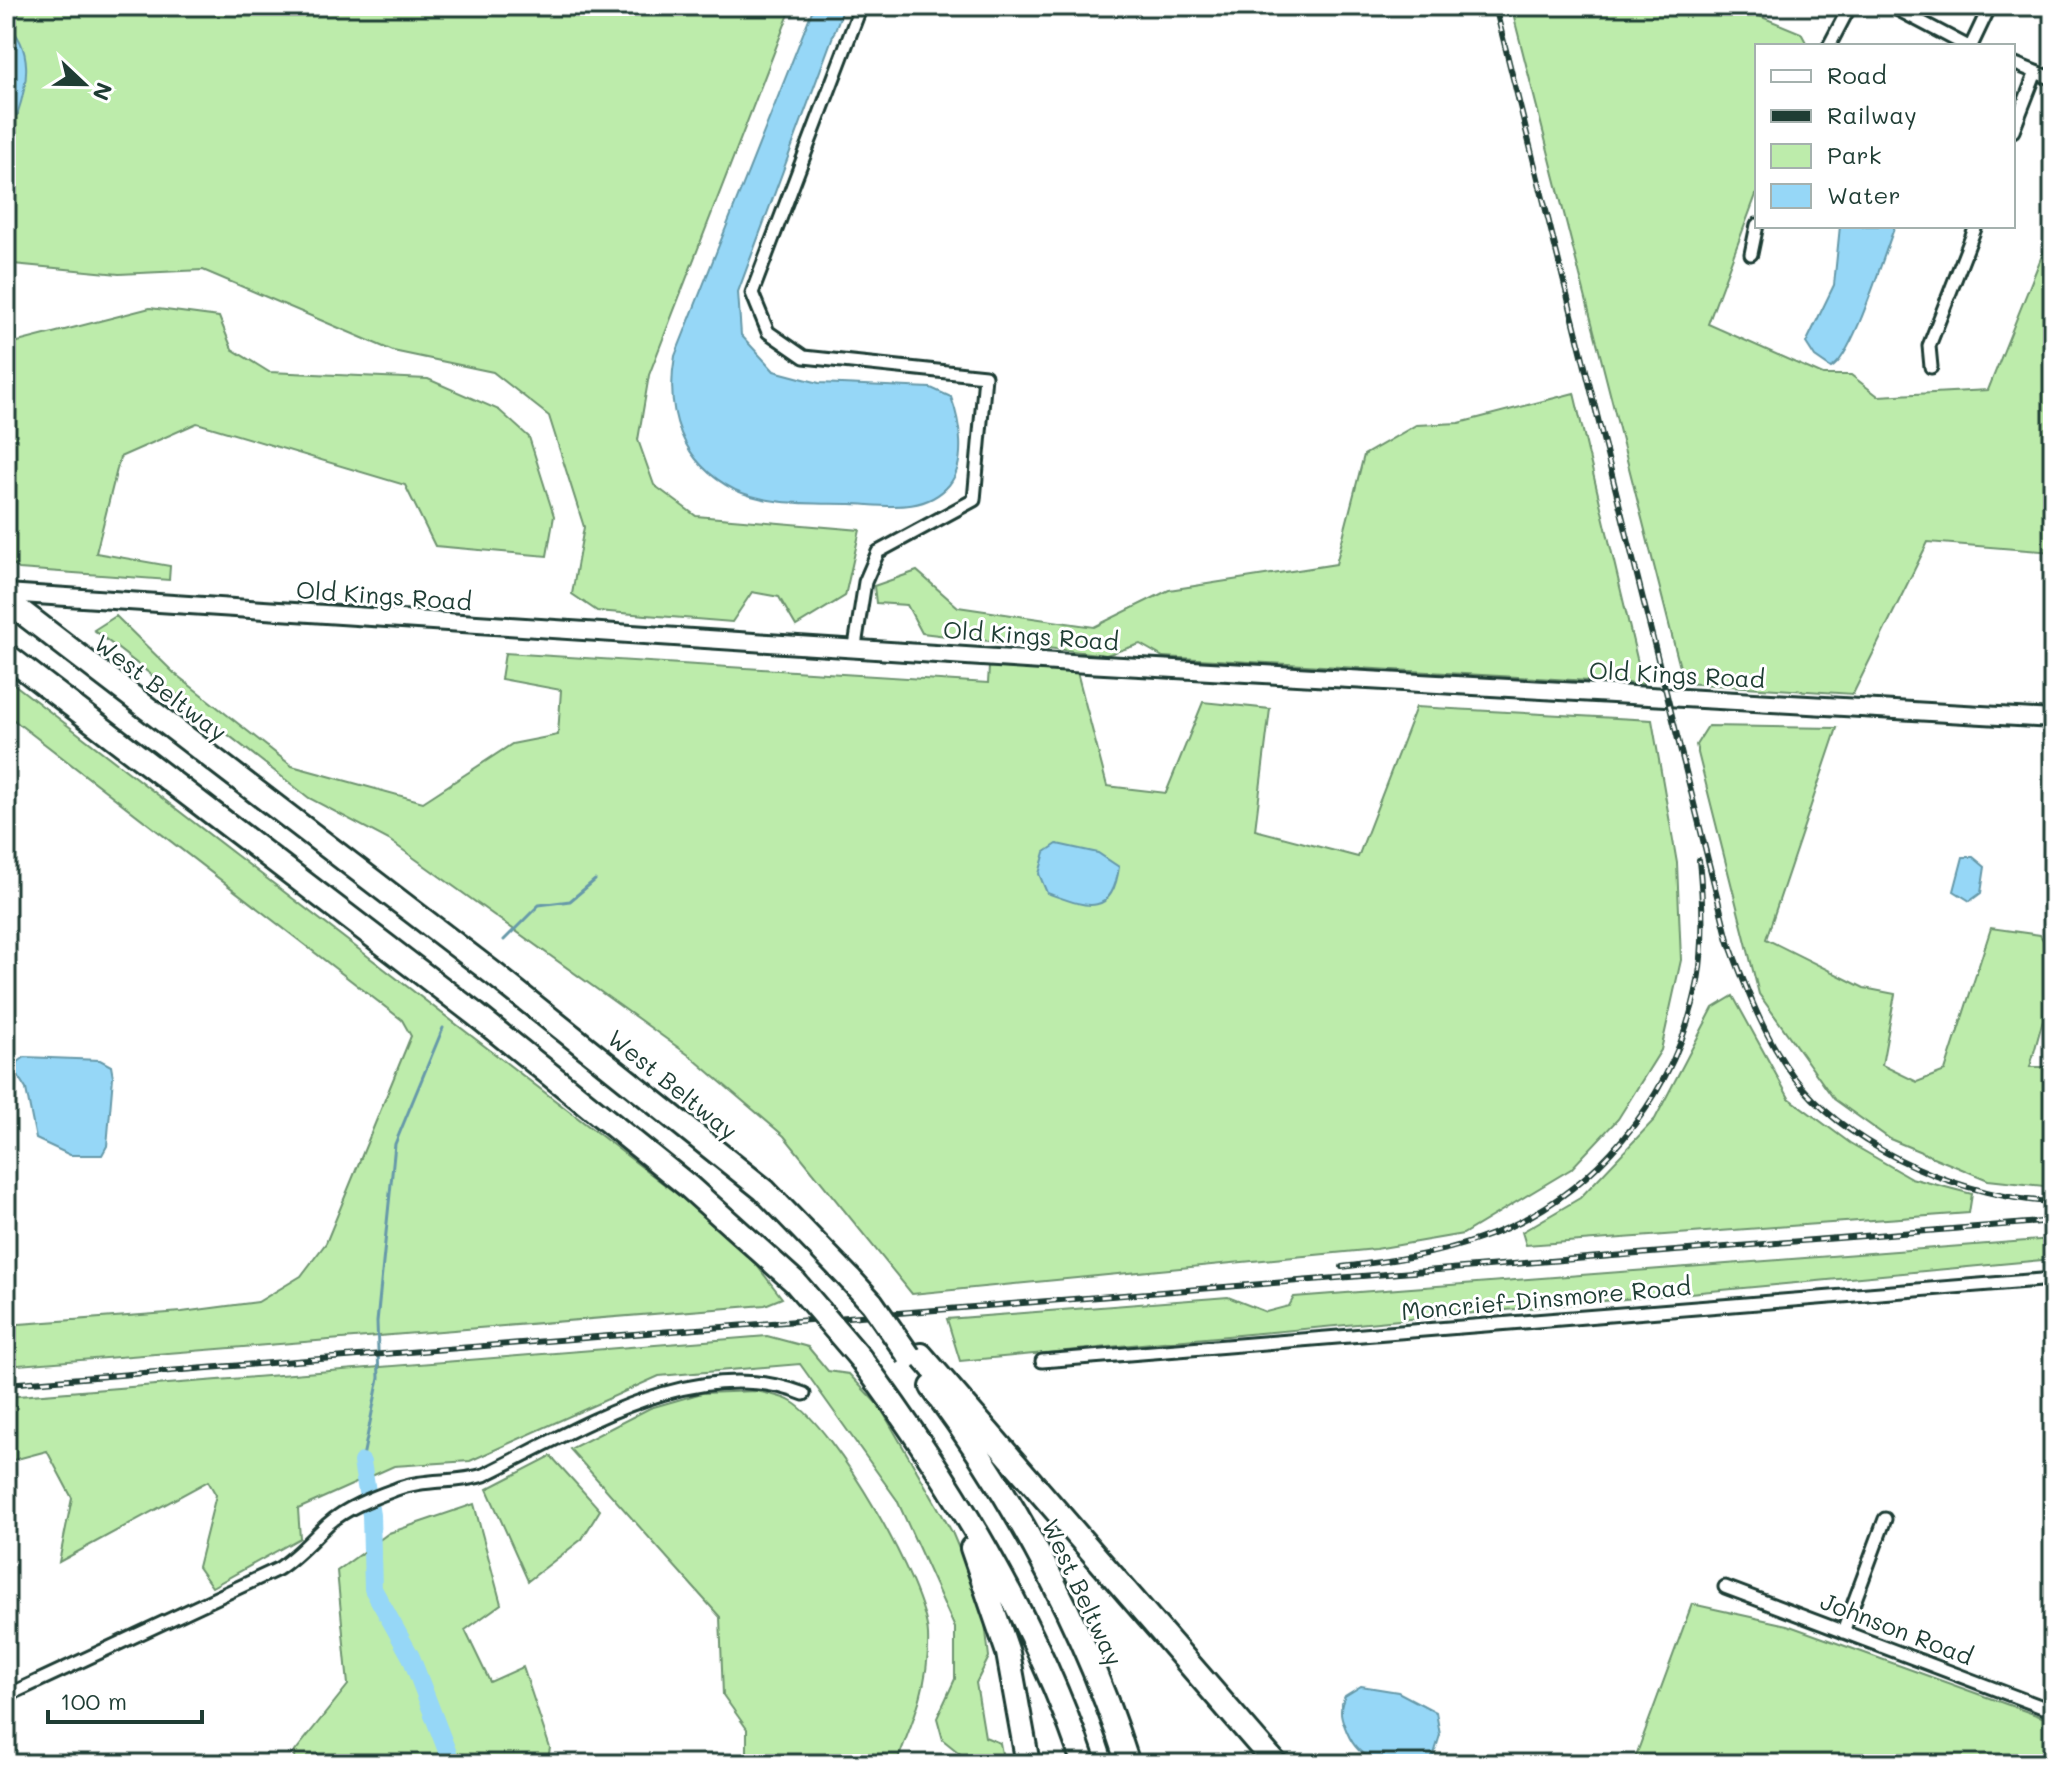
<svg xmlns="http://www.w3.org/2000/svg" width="2059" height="1770" font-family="Mali,sans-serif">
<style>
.green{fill:#bdecab;stroke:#6e9470;stroke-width:2}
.water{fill:#96d7f7;stroke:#6699a9;stroke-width:2}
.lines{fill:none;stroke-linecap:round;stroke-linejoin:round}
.stream{stroke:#6699a9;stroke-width:3}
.river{stroke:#96d7f7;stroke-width:18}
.street-casing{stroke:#1f3d34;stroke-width:17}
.secondary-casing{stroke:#1f3d34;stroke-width:22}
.highway-casing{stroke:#1f3d34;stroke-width:28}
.street{stroke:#fff;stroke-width:11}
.secondary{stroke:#fff;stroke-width:16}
.highway{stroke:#fff;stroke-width:22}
.rail-casing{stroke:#1f3d34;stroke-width:6}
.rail{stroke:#fff;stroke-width:3;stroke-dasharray:9;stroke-linecap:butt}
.highway-bridge-casing{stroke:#1f3d34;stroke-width:28;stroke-linecap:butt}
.highway-bridge{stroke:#fff;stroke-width:22}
.labels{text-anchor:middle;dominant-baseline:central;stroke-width:6;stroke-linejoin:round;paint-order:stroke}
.street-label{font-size:24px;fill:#1f3d34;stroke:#fff}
</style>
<rect width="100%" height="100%" fill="#fff"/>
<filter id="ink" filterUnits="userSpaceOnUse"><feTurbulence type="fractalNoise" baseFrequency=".0125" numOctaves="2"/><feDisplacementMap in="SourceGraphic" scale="16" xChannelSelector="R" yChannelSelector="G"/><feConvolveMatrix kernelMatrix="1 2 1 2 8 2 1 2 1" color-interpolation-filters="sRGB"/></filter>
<g filter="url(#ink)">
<path class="green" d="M6,6h786l-143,369 -11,65 16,45 42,31 164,14 -15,66 -49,30 -17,-29 -27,-5 -20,30 -135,-11 -25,-17 12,-67 -35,-111 -56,-44 -100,-21 -190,-81 -84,4 -106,-10 -7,-12v-134l12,-4 -4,-84 -8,-7z
M1511,6h224l66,27 7,13h-51v146l-49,132 115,51h28l27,21 110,-6 65,-162v324l-125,-10 -75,152 -169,-11z
M150,308l69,9 13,32 37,23 159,7 71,31 30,27 25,79 -7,40 -112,-10 -30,-61 -208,-62 -77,34 -24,96 74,13 -1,14 -150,-11 -13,-10v-214z
M1574,393l69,291 -480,-27 -23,-13 -34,11 -184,-22 -15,-28 -31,-2 -2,-17 43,-15 41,36 136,20 75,-37 167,-26 28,-109 52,-30 43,-2z
M116,616l58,57 118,93 131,36 89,-58 46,-9 3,-45 -60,-11 4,-26 483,30 1,-16 88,5 30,114 59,7 37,-91 67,7 -15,121 103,27 58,-150 236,13 25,143 4,97 -20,90 -43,69 -47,50 -108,65 -87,15 -464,45 -128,-158 -94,-80 -301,-216 -80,-42 -215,-168z
M6,678l732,563 44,57 -17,7 -759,61v-41l176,-13 76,-10 43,-26 25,-33 85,-207 -9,-16 -396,-306z
M1708,726l129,2 -71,211 98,49 31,6 -13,71 35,17 28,-11 46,-143 49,7 13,21v27l-23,84h23v120l-65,-7 -98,-41 -56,-40 -75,-105 -63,-249z
M1733,996l56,102 61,45 61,35 61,16 -3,19 -443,32 -4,-13 58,-34 75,-79 58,-111z
M2053,1239v20l-1093,102 -13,-42 281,-22 38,15 23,-6 5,-9z
M767,1336l41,11 20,24 21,3 31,33 72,125 31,74 6,51 -13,26 9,54 15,6 4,21h-31l-30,-24 -6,-22 18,-39v-51l-58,-128 -97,-136 -141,12 -189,85 -76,5 -96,43 2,29 -88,49 -14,-20 18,-72 -8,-14 -149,81 13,-64 -25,-47 -41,11v-65z
M757,1391c11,3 26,5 35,11 43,26 134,183 136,233 2,48 -15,86 -32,129h-149v-35l-24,-34 -3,-78 -150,-168 80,-41 52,-15z
M551,1456l49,54 -18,29 -54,42 -41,-92z
M474,1504l27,100 -36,26 25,52 33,-15 27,81 -3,16h-248l-6,-10 55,-69 -11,-114 52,-38z
M1692,1604l95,21 266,96v43h-420z"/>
<path class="water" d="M814,6h30l-106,286 3,43 33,36 45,12 112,5 20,9c9,24 16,66 -2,88 -25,29 -65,20 -98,19 -37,-1 -82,2 -116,-14 -54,-27 -70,-79 -60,-134z
M6,23c28,25 22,60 11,92l-11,3z
M1840,226h55c-11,27 -42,132 -64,142l-16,-11 -9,-14 28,-58z
M1057,844l41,9 21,14c-7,53 -35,39 -72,26l-8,-19 6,-22z
M1963,857h10l12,10 -4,26 -11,8 -16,-10z
M25,1057l75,3 11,6 2,11 -6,69 -5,9h-32l-34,-16 -10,-50 -10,-16 2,-11z
M1361,1686l37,6 38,20 4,23 -9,29c-36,0 -68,6 -84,-32 -6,-14 -9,-22 -2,-36z"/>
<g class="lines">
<path class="stream" d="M504,940l35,-35 31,-4 25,-21
M362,1462l17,-84 -2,-56 18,-178 48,-116"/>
<path class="river" d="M362,1462l9,53 2,74 38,68 41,107"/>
<g class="street-casing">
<path id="street" d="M1891,6l76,40
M1829,46l21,-40
M1971,46l19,-40
M2013,63l40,16
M2013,131l23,-59
M1751,254l6,-29
M1931,367l-2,-21 47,-120
M855,646l10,-64 13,-30 96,-52 11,-124 -181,-19 -36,-25 -16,-39 109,-287
M1042,1361l1011,-82
M1725,1587l328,124
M1843,1632l42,-113
M6,1696l272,-127c20,-13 33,-29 50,-45 18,-16 44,-26 66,-34 29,-12 60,-6 90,-15 95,-46 212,-123 320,-81"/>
</g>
<g class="secondary-casing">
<path id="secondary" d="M6,593l1081,71 966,55"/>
</g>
<g class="highway-casing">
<path id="highway" d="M6,600l488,374 270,216 87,90
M6,655l469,359 213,172 107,96
M921,1355l355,409
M860,1358c92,124 174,259 224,406
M932,1387c84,114 153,241 196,377
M972,1548l36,105 20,111"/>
</g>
<use href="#street" class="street"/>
<use href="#secondary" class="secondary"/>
<use href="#highway" class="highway"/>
<g class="rail-casing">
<path id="rail" d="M1495,6l233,934c19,51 39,106 74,147 56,65 167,112 251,115
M1342,1267c46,-6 93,-12 137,-28 113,-39 197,-141 219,-258 7,-40 5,-81 1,-121
M6,1384l2047,-163"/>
</g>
<use href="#rail" class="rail"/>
<g class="highway-bridge-casing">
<path id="highway-bridge" d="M851,1280l21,23 37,53
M795,1282l65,76"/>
</g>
<use href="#highway-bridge" class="highway-bridge"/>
</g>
</g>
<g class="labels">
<g class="street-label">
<text transform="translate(384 595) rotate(4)">Old Kings Road</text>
<text transform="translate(1031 635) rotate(4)">Old Kings Road</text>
<text transform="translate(1677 674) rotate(3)">Old Kings Road</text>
<text transform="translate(161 687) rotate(37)">West Beltway</text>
<text transform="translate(673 1084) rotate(39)">West Beltway</text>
<text transform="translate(1546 1298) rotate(-5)">Moncrief-Dinsmore Road</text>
<text transform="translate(1083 1592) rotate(65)">West Beltway</text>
<text transform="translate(1897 1628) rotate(21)">Johnson Road</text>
</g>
</g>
<rect width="2059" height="1770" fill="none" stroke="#fff" stroke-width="32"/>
<rect x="16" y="16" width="2027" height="1738" fill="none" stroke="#1f3d34" stroke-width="3" filter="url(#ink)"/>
<rect x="1755" y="44" width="260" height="184" fill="#ffffff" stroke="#a5b1ae" stroke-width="2"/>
<rect x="1771" y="70" width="40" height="12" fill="#ffffff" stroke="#a5b1ae" stroke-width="2"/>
<text x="1827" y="84" font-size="24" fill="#1f3d34">Road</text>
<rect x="1771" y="110" width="40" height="12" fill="#1f3d34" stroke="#a5b1ae" stroke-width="2"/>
<text x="1827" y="124" font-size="24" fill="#1f3d34">Railway</text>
<rect x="1771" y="144" width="40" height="24" fill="#bdecab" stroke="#a5b1ae" stroke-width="2"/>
<text x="1827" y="164" font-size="24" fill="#1f3d34">Park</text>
<rect x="1771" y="184" width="40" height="24" fill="#96d7f7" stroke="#a5b1ae" stroke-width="2"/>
<text x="1827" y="204" font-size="24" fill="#1f3d34">Water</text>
<g transform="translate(84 84) rotate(112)" stroke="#ffffff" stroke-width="6" paint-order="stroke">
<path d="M0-6L14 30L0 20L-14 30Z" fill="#1f3d34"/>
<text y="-12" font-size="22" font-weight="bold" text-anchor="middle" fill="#1f3d34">N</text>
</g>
<path d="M48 1710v12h154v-12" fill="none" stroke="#1f3d34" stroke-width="4"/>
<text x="60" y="1710" font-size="24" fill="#1f3d34" stroke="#ffffff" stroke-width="6" paint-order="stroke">100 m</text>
</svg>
